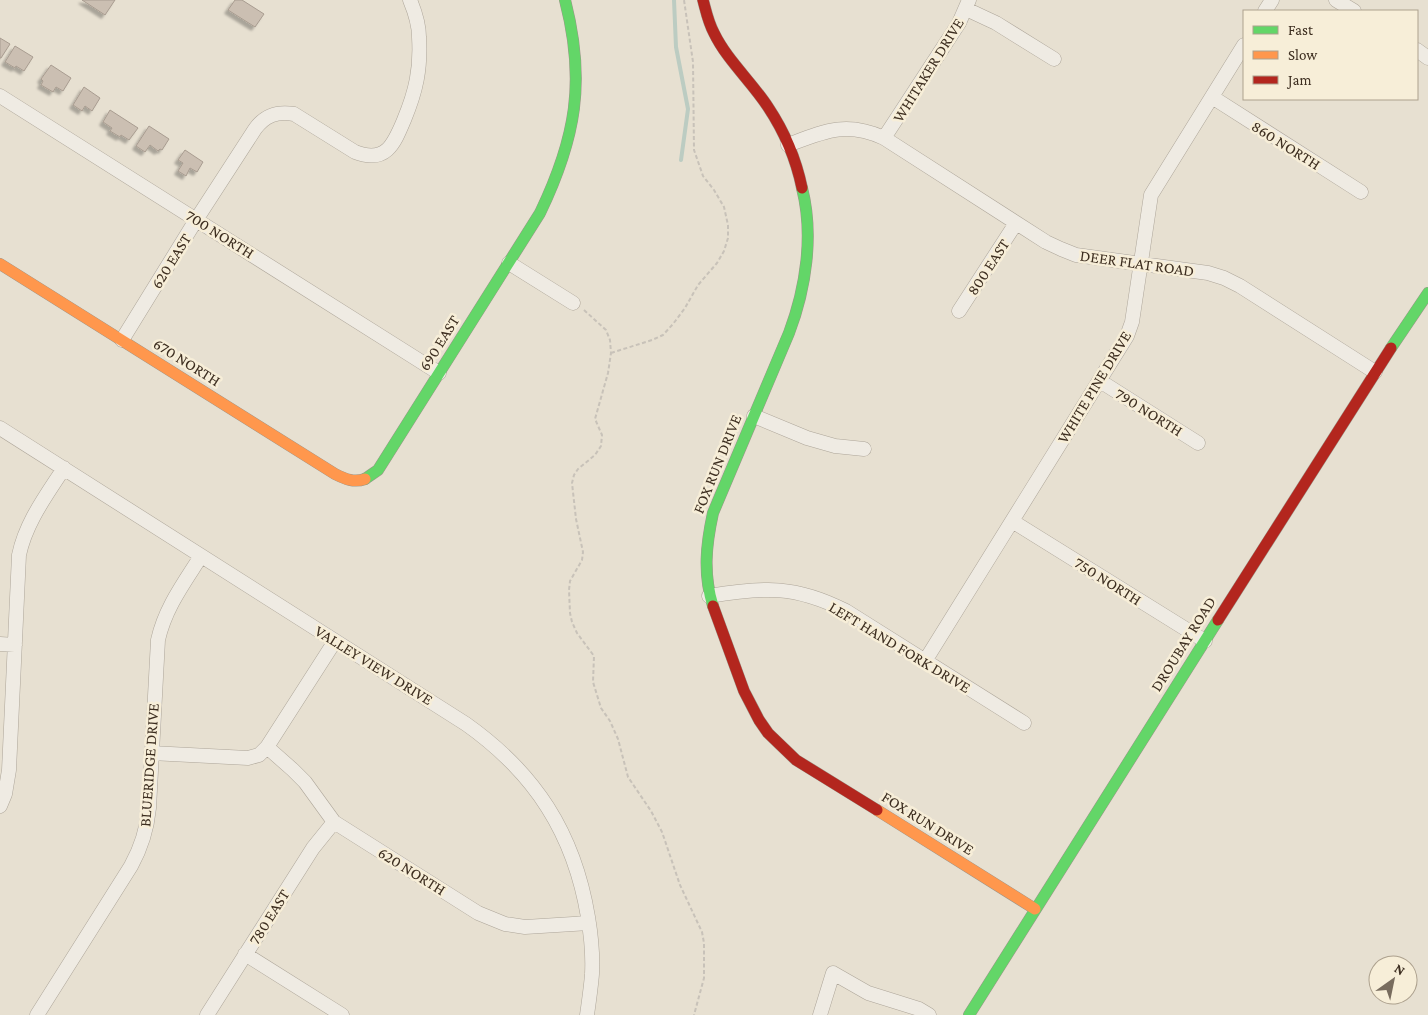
<svg xmlns="http://www.w3.org/2000/svg" width="1428" height="1015" font-family="'Crimson Pro',serif">
<style>
.lines{fill:none;stroke-linecap:round;stroke-linejoin:round}
.stream{stroke:#bcccc2;stroke-width:4}
.building{fill:#cbbfb2;stroke:#a89c90;filter:url(#shadow)}
.street-casing{stroke:#ada599;stroke-width:15}
.fast-casing{stroke:#9c958a;stroke-width:12}
.slow-casing{stroke:#9c958a;stroke-width:12}
.jam-casing{stroke:#9c958a;stroke-width:12}
.path{stroke:#c8c2b9;stroke-width:2;stroke-dasharray:4 2.5;stroke-linecap:butt}
.street{stroke:#efebe3;stroke-width:14}
.fast{stroke:#63d668;stroke-width:11}
.slow{stroke:#ff974d;stroke-width:11}
.jam{stroke:#b3261e;stroke-width:11}
.labels{text-anchor:middle;dominant-baseline:central;stroke-width:5;stroke-linejoin:round;paint-order:stroke}
.street-label{font-size:16px;fill:#3d2e20;stroke:#f7eed8}
</style>
<defs>
<filter id="shadow"><feDropShadow dx="-3.5" dy="3.5" stdDeviation="1" flood-color="#0004"/></filter>
</defs>
<rect width="100%" height="100%" fill="#e7e0d1"/>
<g class="lines">
<path class="stream" d="M674,0l2,47 12,62 -7,51"/>
</g>
<path class="building" d="M82,0h33l-10,15z
M235,0h7l22,14 -9,13 -27,-17z
M0,38l10,6 -9,14h-1z
M15,46l18,11 -9,14 -8,-5 -1,2 -10,-6z
M51,65l20,13 -8,13 -7,-4 -3,5 -12,-7 2,-4 -2,-2z
M84,87l16,11 -8,13 -7,-5 -3,5 -9,-6z
M110,110l28,18 -9,12 -8,-5 -1,2 -10,-6 2,-3 -9,-6z
M149,126l20,13 -7,11 -2,-1 -2,2 -8,-6 -5,7 -9,-6z
M185,150l18,12 -6,10 -7,-4 -4,8 -8,-5 5,-8 -5,-3z"/>
<g class="lines">
<g class="street-casing">
<path id="street" d="M1336,0l18,11
M966,9l30,14 58,36
M1265,11l7,-11
M1417,50l11,8
M0,96l439,277
M1212,97l149,95
M884,138l75,-115 10,-23
M788,145c37,-14 58,-24 96,-7l162,104 15,7 15,6 132,18 16,5 16,8 135,86
M509,263l64,40
M959,311l57,-88
M122,340l74,-120 59,-91c10,-14 22,-18 39,-15l61,38c31,12 39,-8 49,-32 12,-29 17,-51 15,-83 0,-12 -4,-25 -9,-37
M1100,381l98,62
M754,416l53,22 28,8 29,3
M0,428l466,296c69,49 108,109 122,193 3,18 5,38 4,57 -1,13 -3,27 -5,41
M1012,521l193,120
M709,596c55,-9 86,-11 137,15l178,112
M0,644l15,1
M925,661l202,-325 5,-14 19,-127 93,-150
M267,747l26,23 12,12 29,40 144,91 27,11 20,3 64,-4
M151,753l97,5 11,-3 8,-8 68,-106
M0,806l5,-12 4,-24 10,-215c7,-33 27,-59 45,-87
M245,954l97,61
M37,1015l94,-149c10,-18 16,-37 18,-58l9,-168c7,-32 26,-57 43,-84
M207,1015l106,-167 21,-26
M820,1015l13,-42 35,20 51,16 10,6"/>
</g>
<g class="fast-casing">
<path id="fast" d="M1391,348l37,-55
M365,479l13,-9 162,-257c36,-75 46,-132 25,-213
M713,606c-10,-32 -7,-61 0,-93l76,-180c17,-45 25,-98 13,-145
M969,1015l249,-395"/>
</g>
<g class="slow-casing">
<path id="slow" d="M0,264l335,210c10,5 19,9 30,5
M877,810l158,99"/>
</g>
<g class="jam-casing">
<path id="jam" d="M703,0c3,11 5,22 11,33 13,27 37,48 54,74 16,24 28,52 34,81
M713,606l31,85 15,29 9,13 28,27 81,50
M1218,620l173,-272"/>
</g>
<path class="path" d="M584,310l22,20 4,10 1,13 -3,20 -13,46 7,16 -1,11 -6,9 -17,14 -4,6 -2,8 4,36 7,33 -1,8 -12,21 -1,9 1,23 2,9 5,11 17,23 -1,26 8,26 9,13 8,18 10,38 23,34 11,21 18,53 22,47 2,11v35l-10,37
M611,353l41,-13 11,-5 10,-11 12,-16 13,-23 19,-22 7,-12 4,-13v-13l-4,-18 -10,-17 -11,-14 -9,-26 -1,-88 -9,-62"/>
<use href="#street" class="street"/>
<use href="#fast" class="fast"/>
<use href="#slow" class="slow"/>
<use href="#jam" class="jam"/>
</g>
<g class="labels">
<g class="street-label">
<text transform="translate(928 70) rotate(-58)">WHITAKER DRIVE</text>
<text transform="translate(1286 145) rotate(32)">860 NORTH</text>
<text transform="translate(220 234) rotate(32)">700 NORTH</text>
<text transform="translate(171 261) rotate(-58)">620 EAST</text>
<text transform="translate(1137 263) rotate(8)">DEER FLAT ROAD</text>
<text transform="translate(988 267) rotate(-57)">800 EAST</text>
<text transform="translate(439 343) rotate(-58)">690 EAST</text>
<text transform="translate(187 362) rotate(32)">670 NORTH</text>
<text transform="translate(1094 387) rotate(-59)">WHITE PINE DRIVE</text>
<text transform="translate(1149 412) rotate(32)">790 NORTH</text>
<text transform="translate(717 464) rotate(-68)">FOX RUN DRIVE</text>
<text transform="translate(1108 581) rotate(32)">750 NORTH</text>
<text transform="translate(1183 644) rotate(-58)">DROUBAY ROAD</text>
<text transform="translate(900 647) rotate(31)">LEFT HAND FORK DRIVE</text>
<text transform="translate(374 665) rotate(32)">VALLEY VIEW DRIVE</text>
<text transform="translate(149 765) rotate(-86)">BLUERIDGE DRIVE</text>
<text transform="translate(928 823) rotate(32)">FOX RUN DRIVE</text>
<text transform="translate(412 871) rotate(32)">620 NORTH</text>
<text transform="translate(269 917) rotate(-58)">780 EAST</text>
</g>
</g>
<rect x="1243" y="10" width="175" height="90" fill="#f7eed8" stroke="#ada18e"/>
<rect x="1253" y="26" width="25" height="8" fill="#63d668" stroke="#ada18e"/>
<text x="1288" y="35" font-size="15" fill="#3d2e20">Fast</text>
<rect x="1253" y="51" width="25" height="8" fill="#ff974d" stroke="#ada18e"/>
<text x="1288" y="60" font-size="15" fill="#3d2e20">Slow</text>
<rect x="1253" y="76" width="25" height="8" fill="#b3261e" stroke="#ada18e"/>
<text x="1288" y="85" font-size="15" fill="#3d2e20">Jam</text>
<g transform="translate(1393 980) rotate(33)"><circle r="24" fill="#f7eed8" stroke="#ada18e"/>
<path d="M0-4L9 19L0 12L-9 19Z" fill="#786c5e"/>
<text y="-8" font-size="14" font-weight="bold" text-anchor="middle" fill="#3d2e20">N</text>
</g>
</svg>
